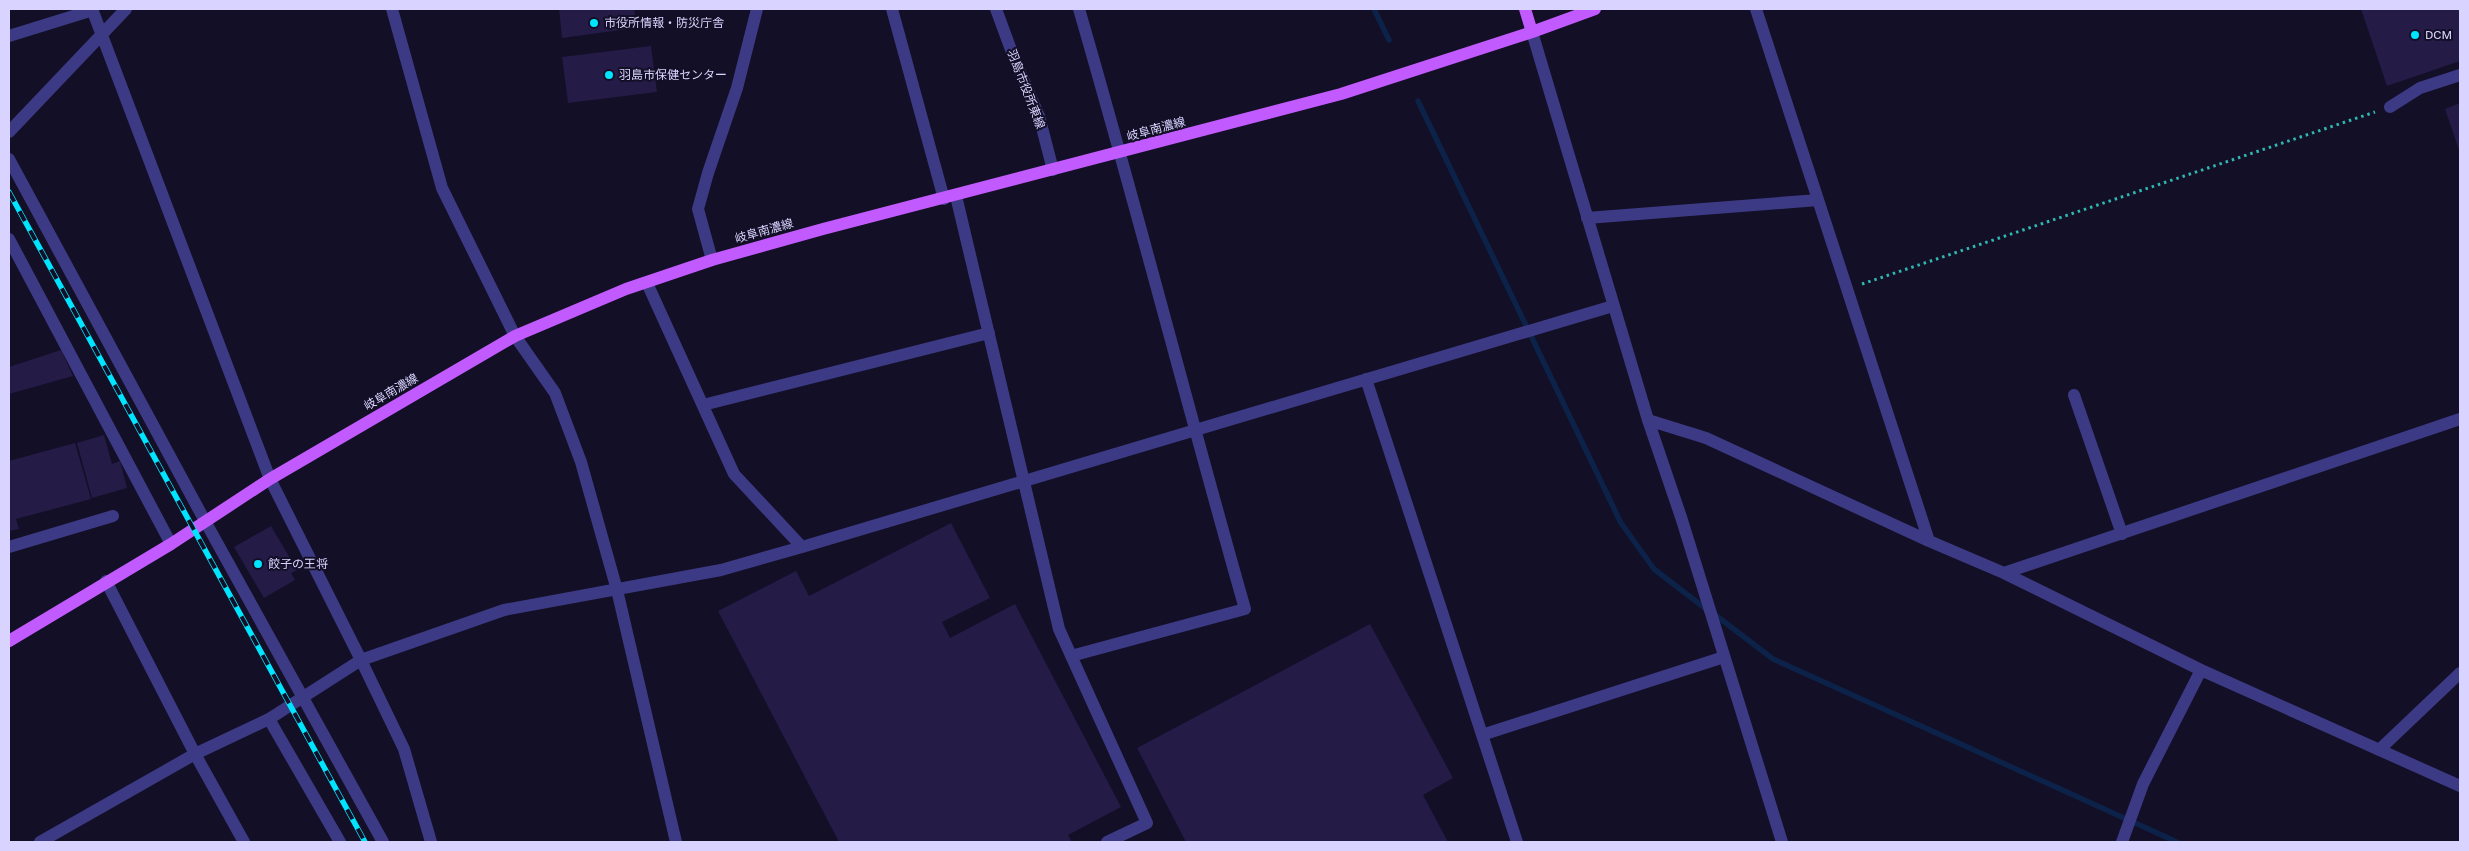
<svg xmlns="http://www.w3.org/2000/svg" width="2469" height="851" font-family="'Public Sans','Noto Sans JP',sans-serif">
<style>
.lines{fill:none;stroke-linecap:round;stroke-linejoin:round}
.stream{stroke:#0c2248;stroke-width:5.5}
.building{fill:#241b47}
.path{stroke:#2fb8b0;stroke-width:3;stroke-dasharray:2.5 4;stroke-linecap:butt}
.minor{stroke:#3d3a85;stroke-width:12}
.major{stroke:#c25bff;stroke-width:12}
.rail-casing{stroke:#00e5ff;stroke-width:5.5}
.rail{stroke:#130f26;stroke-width:4;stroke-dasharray:11;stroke-linecap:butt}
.poi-dot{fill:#00e5ff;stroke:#130f26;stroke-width:2}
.labels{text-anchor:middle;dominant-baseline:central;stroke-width:4;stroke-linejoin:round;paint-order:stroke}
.poi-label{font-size:12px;fill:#d9d4ff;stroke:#130f26;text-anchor:start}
.street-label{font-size:12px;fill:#d9d4ff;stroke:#130f26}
</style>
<rect width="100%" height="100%" fill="#130f26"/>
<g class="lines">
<path class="stream" d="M1374,9l15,31
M1418,101l203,422 33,46 52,40
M1714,614l59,45 404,183"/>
</g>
<path class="building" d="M559,9h75l1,6 -8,1 1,13 -66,9z
M2361,9h99v52l-73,25z
M651,46l6,46 -89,11 -6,-46z
M2460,103v50l-15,-44z
M61,350l12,26 -64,18v-27z
M104,435l8,29 8,-3 7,27 -35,10 -15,-55z
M75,443l16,56 -75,20 3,10 -10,2v-70z
M951,523l39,75 -48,24 8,16 65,-34 106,203 -53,28 4,7h-233l-121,-231 78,-40 13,25z
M271,526l26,44 -6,3 4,7 -31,18 -30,-51z
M1370,624l83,154 -30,17 25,47h-262l-49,-94z"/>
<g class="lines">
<path class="path" d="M1862,284l513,-172"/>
<path class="minor" d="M92,9l178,470 91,181 143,-50 217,-40 81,-23 811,-241
M392,9l50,179 73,148 40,57 26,69 36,128 59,252
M892,9l52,190
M996,9l18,49 25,58 14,54
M1756,9l173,532
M1532,32l116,388 33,97 101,325
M9,36l84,-26
M2390,107l30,-19 40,-13
M9,132l117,-123
M9,159l196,362 178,321
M956,196l103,433 88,194 -40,19
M1587,218l231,-18
M9,239l162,305
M712,260l-14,-51 10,-36 29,-85 20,-79
M647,283l87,191 68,73
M1366,379l151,463
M2074,395l48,139
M703,405l286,-72
M1648,420l58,18 223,103 75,32 197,97 259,116
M9,547l104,-31
M2004,573l456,-154
M106,581l89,173 49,88
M1071,656l174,-47c-57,-200 -108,-401 -166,-600
M269,719l71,123
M1482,735l242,-78
M2379,750l81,-77
M40,842l155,-88 74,-35 92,-59 43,89 27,93
M2122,842l21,-58 58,-114"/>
<path class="major" d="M1525,9l7,23
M9,641l162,-97 99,-65 245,-143 111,-47 86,-29 111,-31 518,-135 191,-62 63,-23"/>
<g class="rail-casing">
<path id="rail" d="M9,192l356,650"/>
</g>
<use href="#rail" class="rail"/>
</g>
<g class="poi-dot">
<circle cx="594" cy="23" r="5"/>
<circle cx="2415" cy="35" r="5"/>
<circle cx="609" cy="75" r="5"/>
<circle cx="258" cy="564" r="5"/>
</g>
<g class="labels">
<g class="poi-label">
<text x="604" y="23">市役所情報・防災庁舎</text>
<text x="2425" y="35">DCM</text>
<text x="619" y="75">羽島市保健センター</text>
<text x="268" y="564">餃子の王将</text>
</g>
<g class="street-label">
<text transform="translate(1026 89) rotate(69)">羽島市役所東線</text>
<text transform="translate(1156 129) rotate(-15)">岐阜南濃線</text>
<text transform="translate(764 231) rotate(-16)">岐阜南濃線</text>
<text transform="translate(391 392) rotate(-30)">岐阜南濃線</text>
</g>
</g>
<rect width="2469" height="851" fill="none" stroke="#d9d4ff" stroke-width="20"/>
</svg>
